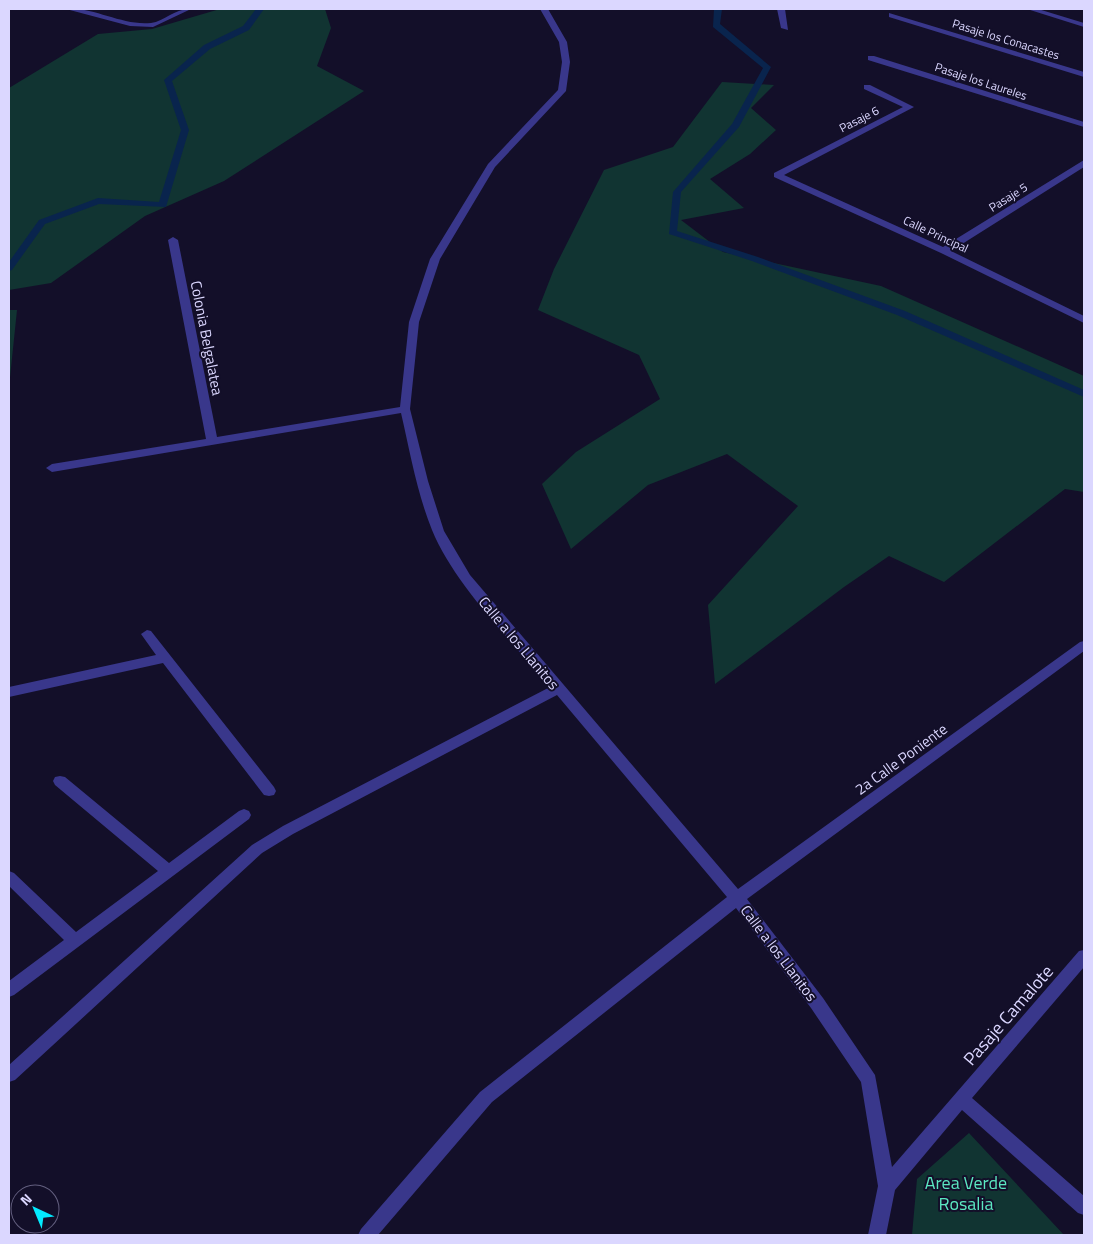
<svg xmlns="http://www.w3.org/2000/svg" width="1093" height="1244" font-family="'Titillium Web',sans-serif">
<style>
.green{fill:#113432}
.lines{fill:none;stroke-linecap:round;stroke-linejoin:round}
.stream{fill:#09244d;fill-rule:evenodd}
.street{fill:#39378b;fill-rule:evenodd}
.labels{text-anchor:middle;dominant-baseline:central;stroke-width:4;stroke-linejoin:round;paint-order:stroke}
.far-street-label{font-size:12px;fill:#dbd7ff;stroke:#130f29}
.street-label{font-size:15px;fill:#dbd7ff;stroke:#130f29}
.near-street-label{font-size:18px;fill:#dbd7ff;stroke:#130f29}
.near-park-label{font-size:18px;fill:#5be7c1;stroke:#130f29}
</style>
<rect width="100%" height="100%" fill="#130f29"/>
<path class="green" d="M220,9h105l6,19 -14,38 47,25 -140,90 -79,35 -94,67 -42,7v-202l89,-54 54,-5z
M722,82l52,3 -23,23 25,22 -26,24 -40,25 34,29 -63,12 42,32 158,34 203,90v116l-19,-3 -121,93 -55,-26 -45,31 -129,97 -7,-79 90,-99 -71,-52 -79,31 -77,64 -29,-65 34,-32 84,-53 -21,-44 -101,-45 16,-41 50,-99 69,-23z
M9,310h8l-8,77z
M969,1133l95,102h-152l5,-56z"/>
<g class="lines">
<path class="stream" d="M256,9h8l-15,21 -39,19 -38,32 17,49 -23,77 -67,-3 -54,20 -33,46 -3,1v-9l30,-42 59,-22 61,4 22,-72 -17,-50 40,-35 39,-19z
M714,9h8l-2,15 51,43 -32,60 -58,65 -4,39 81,26 147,54 179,79v7l-187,-82 -145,-54 -83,-27 4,-42 59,-68 31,-56 -50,-41z"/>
<path class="street" d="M66,9c29,-2 56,17 85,14 14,-2 24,-15 40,-14l-38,18 -23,-1z
M540,9h8l19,33 3,20 -4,29 -71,76 -55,92 -21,63 -9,87 18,72 16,50 26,44 268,314 342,-247 4,-1v10l-337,248 76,99 52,77 17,92 187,-216 5,-1v17l-112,131 112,98v19l-6,-2 -116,-103 -67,80 -9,45h-18l10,-49 -17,-104 -50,-74 -75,-100 -244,194 -114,133h-20l3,-6 119,-137 247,-195 -170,-202 -264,139 -31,19 -247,227 -6,2v-17l243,-220 31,-19 267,-139c-38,-45 -96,-103 -118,-157 -15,-37 -22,-78 -31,-117l-349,59 -6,-4 6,-4 154,-25 -38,-199 5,-3 5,3 39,197 183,-30 9,-85 21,-63 58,-95 70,-74 4,-28 -3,-20z
M777,9h8l3,21 -7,-2z
M1027,9h11l46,14v4z
M889,13l195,59v5l-195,-60z
M868,56h6l210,66v5l-216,-67z
M864,85h6l44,22 -130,68 159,72 141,-87v7l-133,84 133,65v7l-143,-70 -167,-76v-4l129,-66 -39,-18z
M147,630l4,1 123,156 2,4 -2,4 -5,1 -5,-1 -101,-132 -154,34v-10l147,-32 -15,-21z
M60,776l5,1 104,86 70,-52 5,-2 5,2 2,4 -2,4 -235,176 -5,2v-16l55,-41 -55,-54v-15l5,2 62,59 82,-61 -103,-86 -2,-4 2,-4z"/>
</g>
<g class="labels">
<g class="far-street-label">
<text transform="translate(1006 39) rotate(17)">Pasaje los Conacastes</text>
<text transform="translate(981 81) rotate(18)">Pasaje los Laureles</text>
<text transform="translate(859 119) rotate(-27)">Pasaje 6</text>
<text transform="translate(1008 197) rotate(-32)">Pasaje 5</text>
<text transform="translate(936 234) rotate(25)">Calle Principal</text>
</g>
<g class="street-label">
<text transform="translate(207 338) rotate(79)">Colonia Belgalatea</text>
<text transform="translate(519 643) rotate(50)">Calle a los Llanitos</text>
<text transform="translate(901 759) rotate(-36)">2a Calle Poniente</text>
<text transform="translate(779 953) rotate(53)">Calle a los Llanitos</text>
</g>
<g class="near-street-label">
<text transform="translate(1008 1015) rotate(-49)">Pasaje Camalote</text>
</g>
<g class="near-park-label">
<text x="966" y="1182">Area Verde<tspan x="966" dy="21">Rosalia</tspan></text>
</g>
</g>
<rect width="1093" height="1244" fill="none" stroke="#dbd7ff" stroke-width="20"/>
<g transform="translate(35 1209) rotate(316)"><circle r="24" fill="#130f29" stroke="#635f7f"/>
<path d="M0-4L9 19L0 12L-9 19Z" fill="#03ebff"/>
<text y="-8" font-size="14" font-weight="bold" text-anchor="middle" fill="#dbd7ff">N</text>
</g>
</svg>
